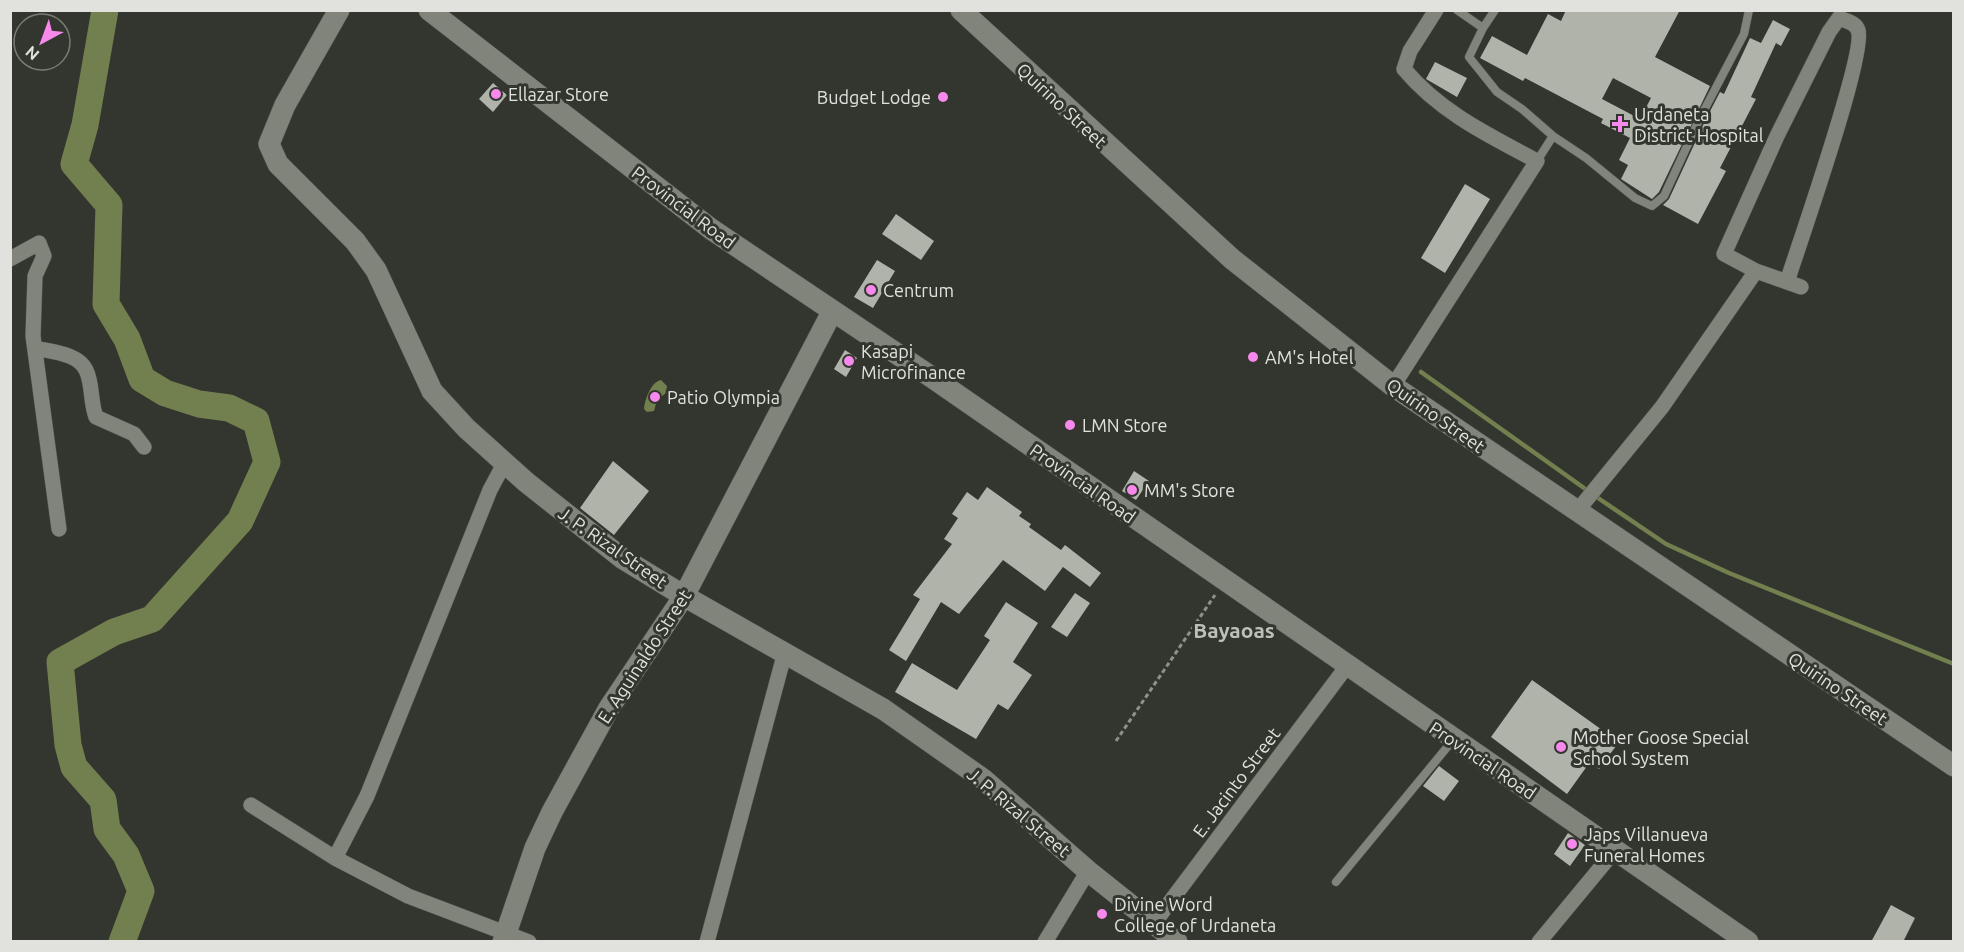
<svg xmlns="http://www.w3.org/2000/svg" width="1964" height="952" font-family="Ubuntu,sans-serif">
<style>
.water{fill:#727f4e}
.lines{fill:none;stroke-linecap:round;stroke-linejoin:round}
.stream{stroke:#727f4e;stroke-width:4.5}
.river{stroke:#727f4e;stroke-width:27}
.building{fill:#b0b3aa;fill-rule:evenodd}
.lane-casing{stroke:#52544e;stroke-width:9}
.street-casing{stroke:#52544e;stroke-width:16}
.secondary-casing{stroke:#52544e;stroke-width:22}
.path{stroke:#8f918a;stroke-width:3;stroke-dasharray:4.5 3;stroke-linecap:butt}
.lane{stroke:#81847b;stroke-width:8}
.street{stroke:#81847b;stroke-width:15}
.secondary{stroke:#81847b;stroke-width:21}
.poi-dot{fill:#f788ec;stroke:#33362e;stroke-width:2}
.labels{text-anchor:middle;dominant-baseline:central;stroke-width:6;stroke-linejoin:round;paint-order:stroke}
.poi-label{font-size:18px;fill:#e1e2dd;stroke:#33362e;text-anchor:start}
.street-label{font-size:18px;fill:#e1e2dd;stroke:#33362e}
.quarter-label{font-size:21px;font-weight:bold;fill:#bdc0b7;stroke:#33362e}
</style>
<rect width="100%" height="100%" fill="#33362e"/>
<path class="water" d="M661,380l6,6 -1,7 -9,7 -3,11 -7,1 -3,-3c1,-10 7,-27 17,-29z"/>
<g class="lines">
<path class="stream" d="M1421,372l163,116
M1598,498l68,46 63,29 225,91"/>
<path class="river" d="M105,10l-20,115 -11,39 35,41 -3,99 21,35 15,40 23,14 34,11 30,4 27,13 11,41 -27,59 -88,98 -38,13 -54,30 8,83 6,22 29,33 4,29 19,26 15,36 -19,51"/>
</g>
<path class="building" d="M1566,10h114l-25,47 55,29 -51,106 -7,7 -31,-20 7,-14 -9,-5 11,-22 -29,-15 2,-4 -78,-41 -2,3 -43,-23 12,-22 35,19 21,-41 13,7zM1613,78l38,20 -11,21 -38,-20z
M1773,20l17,9 -9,17 -5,-3 -25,54 5,2 -36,69 6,3 -28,53 -35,-19 6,-6 36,-78 15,-29 4,2 26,-56 11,5z
M1435,62l32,16 -10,19 -31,-18z
M493,83l14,12 -14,17 -14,-13z
M1465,184l25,15 -45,74 -24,-15z
M896,214l38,27 -13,19 -39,-26z
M877,260l18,11 -22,37 -19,-11z
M845,350l12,8 -11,19 -12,-8z
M613,461l36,30 -35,44 -34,-27z
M1134,471l15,10 -13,19 -14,-9z
M987,487l35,25 -3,4 12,8 -2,3 32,23 4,-5 36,28 -11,14 -27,-20 -18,24 -42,-31 -44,54 -18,-12 -35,59 -17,-11 31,-51 -7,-4 39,-51 -8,-5 14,-21 -6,-4 15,-22 11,8z
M1075,593l15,10 -23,34 -16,-10z
M1006,602l32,21 -25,39 19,13 -24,35 -10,-6 -22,35 -81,-47 17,-29 45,27 33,-50 -6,-4z
M1532,680l87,62 -20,27 -9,-7 -23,32 -76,-57z
M1439,766l20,15 -15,20 -21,-15z
M1568,833l17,12 -15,21 -16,-12z
M1891,905l24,13 -12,24h-32z"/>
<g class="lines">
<g class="lane-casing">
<path id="lane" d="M1457,10l26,18 -14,29 28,35 25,17 31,27 33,22 49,40 17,8 12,-10 36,-78 44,-84 5,-24
M1483,28l12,-18
M1537,161l16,-25
M1336,882l117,-142"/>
</g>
<g class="street-casing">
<path id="street" d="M10,259l29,-16 5,13 -9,20 -2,60 26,193
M1787,282c11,-35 80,-231 71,-252 -3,-8 -12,-9 -19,-12l-10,14 -52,104 -53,118 32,17 45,16
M35,348c16,4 43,5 51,22 7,14 4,32 10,47l38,17 10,13
M1393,386l144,-225c-49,-26 -97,-49 -133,-92l6,-18 26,-41
M505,462l-15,28 -123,306 -32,62 73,38 121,46
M1578,510l84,-103 94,-136
M251,805l84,53
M1155,922l192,-256
M707,942l78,-290
M1045,942l43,-71
M1539,942l77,-93"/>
</g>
<g class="secondary-casing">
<path id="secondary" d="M339,10l-54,95 -16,39 9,20 77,77 21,29 56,121 34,37 60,54 96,76 62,38 199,113 100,70 105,92 89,71
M429,10l282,219 219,147 818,566
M961,10l271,249 161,127 561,380
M503,942l32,-94 17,-36 57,-104 75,-112 148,-284"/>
</g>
<path class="path" d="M1116,741l99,-146"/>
<use href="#lane" class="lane"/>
<use href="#street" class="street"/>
<use href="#secondary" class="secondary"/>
</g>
<g class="poi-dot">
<circle cx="496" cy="94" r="6"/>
<circle cx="943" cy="97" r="6"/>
<path d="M1617 115h6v6h6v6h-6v6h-6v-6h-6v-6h6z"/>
<circle cx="871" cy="290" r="6"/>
<circle cx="1253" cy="357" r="6"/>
<circle cx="849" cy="361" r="6"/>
<circle cx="655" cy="397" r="6"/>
<circle cx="1070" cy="425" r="6"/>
<circle cx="1132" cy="490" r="6"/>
<circle cx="1561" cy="747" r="6"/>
<circle cx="1572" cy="844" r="6"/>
<circle cx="1102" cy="914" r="6"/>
</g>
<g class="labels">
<g class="poi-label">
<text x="508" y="94">Ellazar Store</text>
<text x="931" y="97" text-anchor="end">Budget Lodge</text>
<text x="1634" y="114">Urdaneta<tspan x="1634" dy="21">District Hospital</tspan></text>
<text x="883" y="290">Centrum</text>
<text x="861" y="351">Kasapi<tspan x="861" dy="21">Microfinance</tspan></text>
<text x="1265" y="357">AM's Hotel</text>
<text x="667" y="397">Patio Olympia</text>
<text x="1082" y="425">LMN Store</text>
<text x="1144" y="490">MM's Store</text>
<text x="1573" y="737">Mother Goose Special<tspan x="1573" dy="21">School System</tspan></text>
<text x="1584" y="834">Japs Villanueva<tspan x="1584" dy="21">Funeral Homes</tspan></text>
<text x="1114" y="904">Divine Word<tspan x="1114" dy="21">College of Urdaneta</tspan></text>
</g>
<g class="street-label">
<text transform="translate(1062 105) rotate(43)">Quirino Street</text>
<text transform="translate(684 207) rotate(37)">Provincial Road</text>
<text transform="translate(1436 415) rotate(35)">Quirino Street</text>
<text transform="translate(1083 483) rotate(35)">Provincial Road</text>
<text transform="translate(613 547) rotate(35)">J. P. Rizal Street</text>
<text transform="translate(644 656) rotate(-57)">E. Aguinaldo Street</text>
<text transform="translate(1838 688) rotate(34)">Quirino Street</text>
<text transform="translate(1483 760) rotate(34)">Provincial Road</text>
<text transform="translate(1236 782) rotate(-53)">E. Jacinto Street</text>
<text transform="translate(1019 812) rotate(40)">J. P. Rizal Street</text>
</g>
<g class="quarter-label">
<text x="1234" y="630">Bayaoas</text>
</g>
</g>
<rect width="1964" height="952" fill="none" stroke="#e1e2dd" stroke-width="24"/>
<g transform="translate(42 42) rotate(221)"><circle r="28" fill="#33362e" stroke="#797b74" stroke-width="1.5"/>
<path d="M0-4.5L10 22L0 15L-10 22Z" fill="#f788ec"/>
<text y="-9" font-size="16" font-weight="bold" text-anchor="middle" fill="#e1e2dd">N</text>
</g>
</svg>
